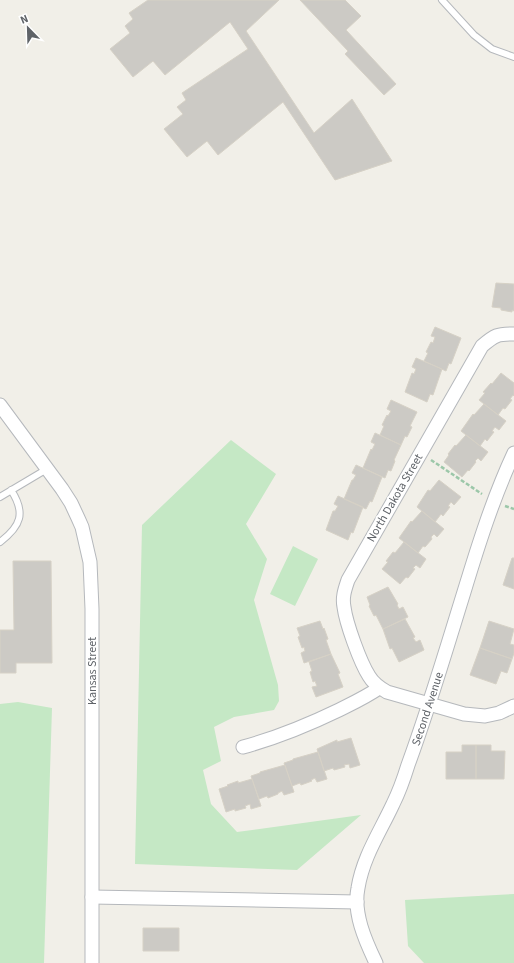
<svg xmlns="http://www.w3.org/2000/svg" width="514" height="963" font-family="'Source Sans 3',sans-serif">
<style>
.green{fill:#c5e8c5}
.building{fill:#cccac5;stroke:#d6d1c6}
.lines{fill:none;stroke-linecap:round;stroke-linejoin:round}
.lane-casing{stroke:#b5b8bc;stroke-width:8}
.street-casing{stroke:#b5b8bc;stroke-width:15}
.path{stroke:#9cc7a9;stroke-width:2.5;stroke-dasharray:4 2;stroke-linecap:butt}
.lane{stroke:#fff;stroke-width:6}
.street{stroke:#fff;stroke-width:13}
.labels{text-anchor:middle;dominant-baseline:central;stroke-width:4;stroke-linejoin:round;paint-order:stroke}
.street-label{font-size:12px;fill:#5f6368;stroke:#fff}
</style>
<rect width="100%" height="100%" fill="#f1efe8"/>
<path class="green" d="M231,440l45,34 -30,50 21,35 -13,41 24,85 1,16 -5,9 -40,7 -20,10 7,34 -18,9 8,34 26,28 124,-17 -64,55 -162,-6 7,-339z
M293,546l25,13 -23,47 -25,-12z
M18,702l34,6 -8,255h-44v-259z
M514,894v69h-90l-16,-17 -3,-46z"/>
<path class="building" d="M148,0h131l-33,31 68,102 38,-34 40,62 -57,19 -52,-78 -65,53 -11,-14 -20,16 -23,-28 19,-15 -6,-7 9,-7 -4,-7 66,-44 -18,-27 -65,53 -12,-14 -20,16 -23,-28 20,-16 -5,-7 8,-7 -4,-6z
M300,0h45l16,16 -15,14 50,54 -12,11 -39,-41 3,-3z
M496,283l18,1v27l-2,-1v2l-11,-2v-2l-9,-1z
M435,327l26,11 -10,26 -2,-1 -3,8 -22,-10 4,-8 -2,-1 5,-10 2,1 2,-6 -4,-1z
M416,358l26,11 -9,26 -3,-1 -3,8 -22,-10 7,-19 2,1 2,-5 -4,-2z
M501,373l13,10v13l-1,-1 -3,4 2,1 -7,9 -2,-1 -5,7 -19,-15 6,-7 -2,-1 8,-9 1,1z
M391,400l26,12 -7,14 2,1 -5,10 -2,-1 -4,9 -21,-10 4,-9 -2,-1 5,-10 1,1 3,-5 -4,-2z
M484,404l22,17 -7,9 -4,-3 -3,4 2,1 -7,9 -2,-2 -5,7 -19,-15 12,-17 1,1z
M375,433l26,12 -7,15 1,1 -4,10 -3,-1 -3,8 -22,-10 8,-19 1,1 3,-6 -4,-2z
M466,435l22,17 -7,9 -3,-3 -3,3 1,1 -7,9 -1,-1 -6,7 -18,-15 5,-7 -1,-1 7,-9 1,1z
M356,465l26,12 -10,25 -2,-1 -4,8 -22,-10 8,-19h1l3,-5 -4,-2z
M439,480l22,17 -7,8 -3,-3 -3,4 2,1 -7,9 -2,-2 -6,8 -18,-15 11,-17 2,1z
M338,496l25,11 -10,26 -2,-1 -3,8 -22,-10 7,-19h2l3,-5 -4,-2z
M422,511l22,18 -7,8 -3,-3 -3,3 1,2 -7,8 -2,-1 -5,7 -19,-15 12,-17 1,1z
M404,542l22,17 -6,9 -4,-3 -3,3 2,1 -7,9 -2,-1 -6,7 -18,-15 6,-7 -2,-1 7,-9 2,1z
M512,558h2v31l-11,-4z
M13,561h38l1,102h-36v10h-16v-43h14z
M388,587l10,17 -1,1 2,4 4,-2 5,10 -25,12 -7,-14 -2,1 -5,-10 1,-1 -3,-8z
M405,619l10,18 -2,1 3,4 4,-2 4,10 -25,12 -7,-14 -2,1 -7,-20z
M320,621l3,8 1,-1 4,11 -2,1 5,14 -27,9 -3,-10 4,-2 -1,-4 -2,1 -4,-11 2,-1 -3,-8z
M489,621l25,8 -4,15 4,1v8l-2,6 -32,-11z
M480,648l32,11 -5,14 -6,-2 -5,13 -26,-9z
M331,654l9,19 -2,1 5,13 -27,10 -4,-10 5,-1 -2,-5 -2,1 -3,-10 2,-1 -3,-9z
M351,738l9,27 -10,3 -1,-4 -5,1 1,2 -11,3 -1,-2 -9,3 -7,-22 20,-9v2z
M462,745h14v34h-30v-27h16z
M476,745h15v6h14l-1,28h-28z
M318,752l9,27 -10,3 -2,-4 -4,2 1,1 -11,4 -1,-2 -8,3 -8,-23 9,-3v-1z
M285,765l9,27 -10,3 -2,-4 -4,2v1l-10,4 -1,-2 -8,3 -8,-23 9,-3v-1z
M252,779l9,27 -10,3 -1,-5 -5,2 1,2 -11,3v-2l-9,3 -7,-23 9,-3 -1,-1 11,-4v2z
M143,928h36v23h-36z"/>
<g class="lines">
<g class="lane-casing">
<path id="lane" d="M442,0l32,35 18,14 22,8
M0,497l47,-28
M0,542c21,-16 26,-29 11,-52"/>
</g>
<g class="street-casing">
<g id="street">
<path d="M514,334c-17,0 -19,1 -32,12l-134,234c-3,9 -6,17 -4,27 2,16 16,55 25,69 4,7 11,12 18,16l77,22 21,2 14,-3 15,-7"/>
<path d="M0,405l62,84 9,14 7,15 4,9 8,35 2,47v354"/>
<path d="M243,747c33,-9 65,-22 96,-37 14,-7 27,-13 40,-22"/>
<path d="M92,897l265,5"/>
<path id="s1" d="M376,963c-11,-23 -23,-50 -18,-75 5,-31 22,-56 35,-84 6,-12 11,-26 15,-39 21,-57 38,-115 56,-173 14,-46 29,-94 50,-139"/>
</g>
</g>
<path class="path" d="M431,460l51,34
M505,506l9,3"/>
<use href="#lane" class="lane"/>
<use href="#street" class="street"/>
</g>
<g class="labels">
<g class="street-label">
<text transform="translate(395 498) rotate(-60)">North Dakota Street</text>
<text transform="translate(92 671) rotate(-90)">Kansas Street</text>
<text stroke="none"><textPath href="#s1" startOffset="271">Second Avenue</textPath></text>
</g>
</g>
<g transform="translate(28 28) rotate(337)" stroke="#ffffff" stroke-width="3" paint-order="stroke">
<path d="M0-3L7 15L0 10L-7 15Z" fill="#5f6368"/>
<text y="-6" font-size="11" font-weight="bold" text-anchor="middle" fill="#5f6368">N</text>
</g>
</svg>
